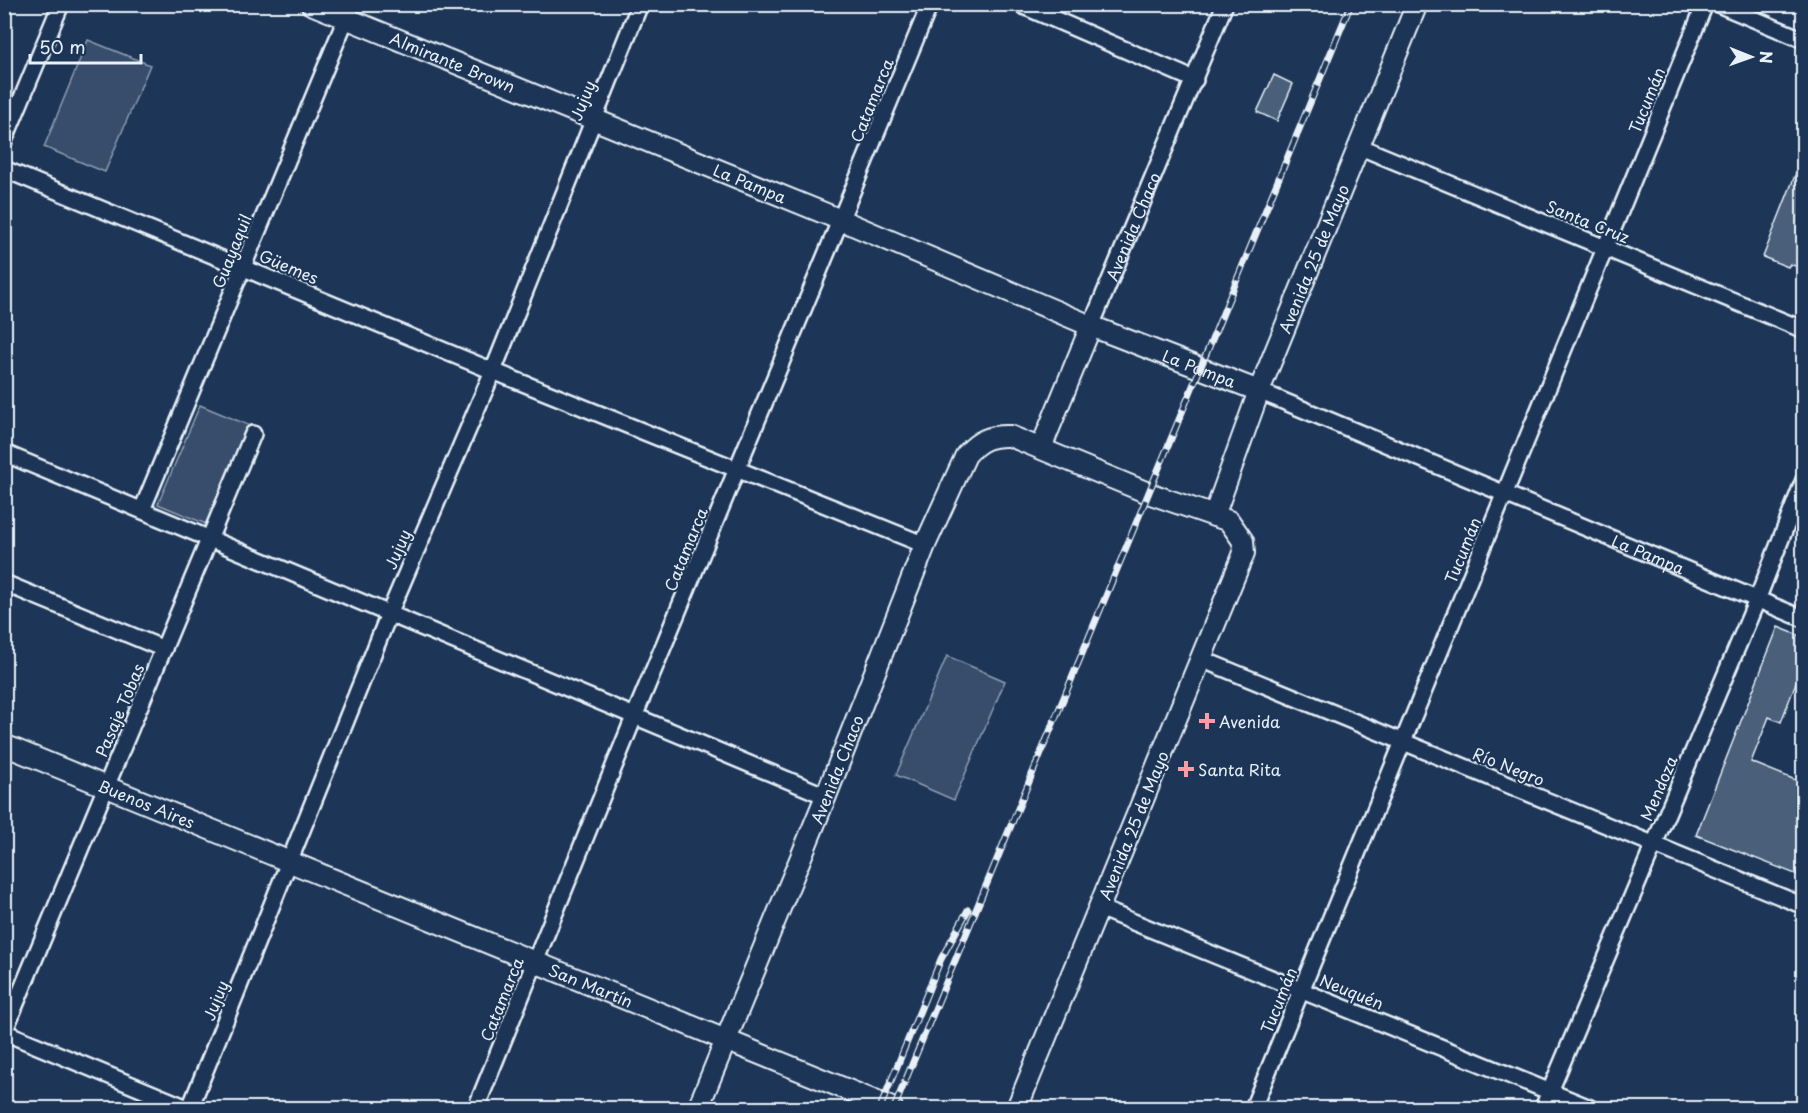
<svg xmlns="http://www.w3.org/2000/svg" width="1808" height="1113" font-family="'Playpen Sans',sans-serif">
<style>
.green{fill:#374d6c;stroke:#909fb2;stroke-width:1.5}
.building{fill:#495e7a;stroke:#e8f1f8;stroke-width:1.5}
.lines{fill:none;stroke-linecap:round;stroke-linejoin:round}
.minor-casing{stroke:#e8f1f8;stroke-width:20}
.tertiary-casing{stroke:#e8f1f8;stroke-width:24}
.minor{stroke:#1d3557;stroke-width:15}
.tertiary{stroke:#1d3557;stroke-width:20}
.rail-casing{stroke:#e8f1f8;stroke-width:7}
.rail{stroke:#1d3557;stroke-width:4.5;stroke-dasharray:14;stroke-linecap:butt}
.poi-dot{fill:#ff9aa2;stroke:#1d3557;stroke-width:2}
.labels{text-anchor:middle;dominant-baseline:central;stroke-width:4.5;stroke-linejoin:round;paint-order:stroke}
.street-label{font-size:16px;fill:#e8f1f8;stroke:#1d3557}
.poi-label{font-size:16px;fill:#e8f1f8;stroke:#1d3557;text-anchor:start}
</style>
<rect width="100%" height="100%" fill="#1d3557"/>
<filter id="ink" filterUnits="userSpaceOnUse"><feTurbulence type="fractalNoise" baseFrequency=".0167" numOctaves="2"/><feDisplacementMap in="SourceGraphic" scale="12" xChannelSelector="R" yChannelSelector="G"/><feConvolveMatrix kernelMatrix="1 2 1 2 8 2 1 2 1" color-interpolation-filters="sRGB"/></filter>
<g filter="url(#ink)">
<path class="green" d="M88,40l62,25 -45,107 -61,-25z
M200,405l48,20 -42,99 -48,-20z
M947,656l58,25 -51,119 -58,-25z"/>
<path class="building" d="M1274,75l19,9 -16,37 -20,-9z
M1803,155v114l-13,-5 -2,3 -25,-10z
M1778,627l25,10v27l-22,58 -12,-5 -18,45 52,21v94l-107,-42z"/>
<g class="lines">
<g class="minor-casing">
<g id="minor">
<path d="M1019,4l176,76"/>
<path d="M1718,4l86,36"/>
<path d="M4,141l57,-137"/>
<path d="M1358,146l446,184"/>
<path d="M4,169l489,202 432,174"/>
<path id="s1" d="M1091,326l134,-322"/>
<path id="s2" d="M1259,391l545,228"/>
<path d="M4,453l822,343"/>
<path d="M142,510l210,-506"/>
<path d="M4,583l160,66"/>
<path d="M1201,659l603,247"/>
<path d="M1099,908l491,200"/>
<path d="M187,1108l-183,-76 249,-598"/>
<path d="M190,1108l199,-494 104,-243 147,-367"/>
<path d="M476,1108l158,-391 296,-713"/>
<path d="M1253,1108l452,-1104"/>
<path d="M1543,1108l214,-508 47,-120"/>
</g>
</g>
<g class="tertiary-casing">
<g id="tertiary">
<path id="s3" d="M311,4l530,216 250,106 168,65"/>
<path d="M1041,448l50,-122"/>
<path id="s4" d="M1214,516l45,-125 158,-387"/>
<path id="s5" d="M4,745l888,363"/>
<path id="s6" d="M698,1108l128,-312 99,-251 41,-90c13,-15 25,-20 44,-19l138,57 81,28 14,20 1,12 -227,555"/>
</g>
</g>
<use href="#minor" class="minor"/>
<use href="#tertiary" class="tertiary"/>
<g class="rail-casing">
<path id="rail" d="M880,1108l61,-149 27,-49
M894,1108l457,-1104"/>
</g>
<use href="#rail" class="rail"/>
</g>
</g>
<g class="poi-dot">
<path d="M1204 712h6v6h6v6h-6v6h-6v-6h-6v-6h6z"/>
<path d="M1183 760h6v6h6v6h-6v6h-6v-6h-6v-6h6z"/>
</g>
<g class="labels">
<g class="street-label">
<text stroke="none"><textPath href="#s3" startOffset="153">Almirante Brown</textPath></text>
<text transform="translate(582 100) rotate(-68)">Jujuy</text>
<text transform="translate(871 100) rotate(-68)">Catamarca</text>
<text transform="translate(1646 100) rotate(-68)">Tucumán</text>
<text stroke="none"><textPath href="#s3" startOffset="474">La Pampa</textPath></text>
<text transform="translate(1588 221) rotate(22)">Santa Cruz</text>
<text stroke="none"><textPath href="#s1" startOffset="108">Avenida Chaco</textPath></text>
<text transform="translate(231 251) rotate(-68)">Guayaquil</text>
<text stroke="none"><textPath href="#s4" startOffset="276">Avenida 25 de Mayo</textPath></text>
<text transform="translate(289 266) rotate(23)">Güemes</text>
<text stroke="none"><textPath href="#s3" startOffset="960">La Pampa</textPath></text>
<text transform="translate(397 549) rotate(-67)">Jujuy</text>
<text transform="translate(685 549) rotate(-68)">Catamarca</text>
<text transform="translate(1462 550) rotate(-68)">Tucumán</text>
<text stroke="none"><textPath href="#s2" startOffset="422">La Pampa</textPath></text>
<text transform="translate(119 710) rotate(-67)">Pasaje Tobas</text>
<text transform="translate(1509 766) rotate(22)">Río Negro</text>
<text stroke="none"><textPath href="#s6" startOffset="366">Avenida Chaco</textPath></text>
<text transform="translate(1658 788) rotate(-67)">Mendoza</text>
<text stroke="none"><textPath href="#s5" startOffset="154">Buenos Aires</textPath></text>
<text transform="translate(1133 825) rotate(-68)">Avenida 25 de Mayo</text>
<text stroke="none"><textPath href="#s5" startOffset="634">San Martín</textPath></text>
<text transform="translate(1352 991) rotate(22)">Neuquén</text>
<text transform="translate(501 999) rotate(-68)">Catamarca</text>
<text transform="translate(215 1000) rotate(-68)">Jujuy</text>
<text transform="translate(1278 1000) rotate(-68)">Tucumán</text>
</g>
<g class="poi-label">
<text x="1219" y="721">Avenida</text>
<text x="1198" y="769">Santa Rita</text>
</g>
</g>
<rect width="1808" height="1113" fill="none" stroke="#1d3557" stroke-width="24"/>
<rect x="12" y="12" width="1784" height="1089" fill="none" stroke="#e8f1f8" stroke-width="2" filter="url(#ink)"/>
<g transform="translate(1751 57) rotate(91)" stroke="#1d3557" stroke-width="4.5" paint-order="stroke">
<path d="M0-4.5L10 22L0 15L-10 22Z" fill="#e8f1f8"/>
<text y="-9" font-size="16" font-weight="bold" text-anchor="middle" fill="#e8f1f8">N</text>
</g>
<path d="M30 54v9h111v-9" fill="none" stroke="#e8f1f8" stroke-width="3"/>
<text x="39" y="54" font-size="18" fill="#e8f1f8" stroke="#1d3557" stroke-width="4.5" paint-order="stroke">50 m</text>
</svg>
